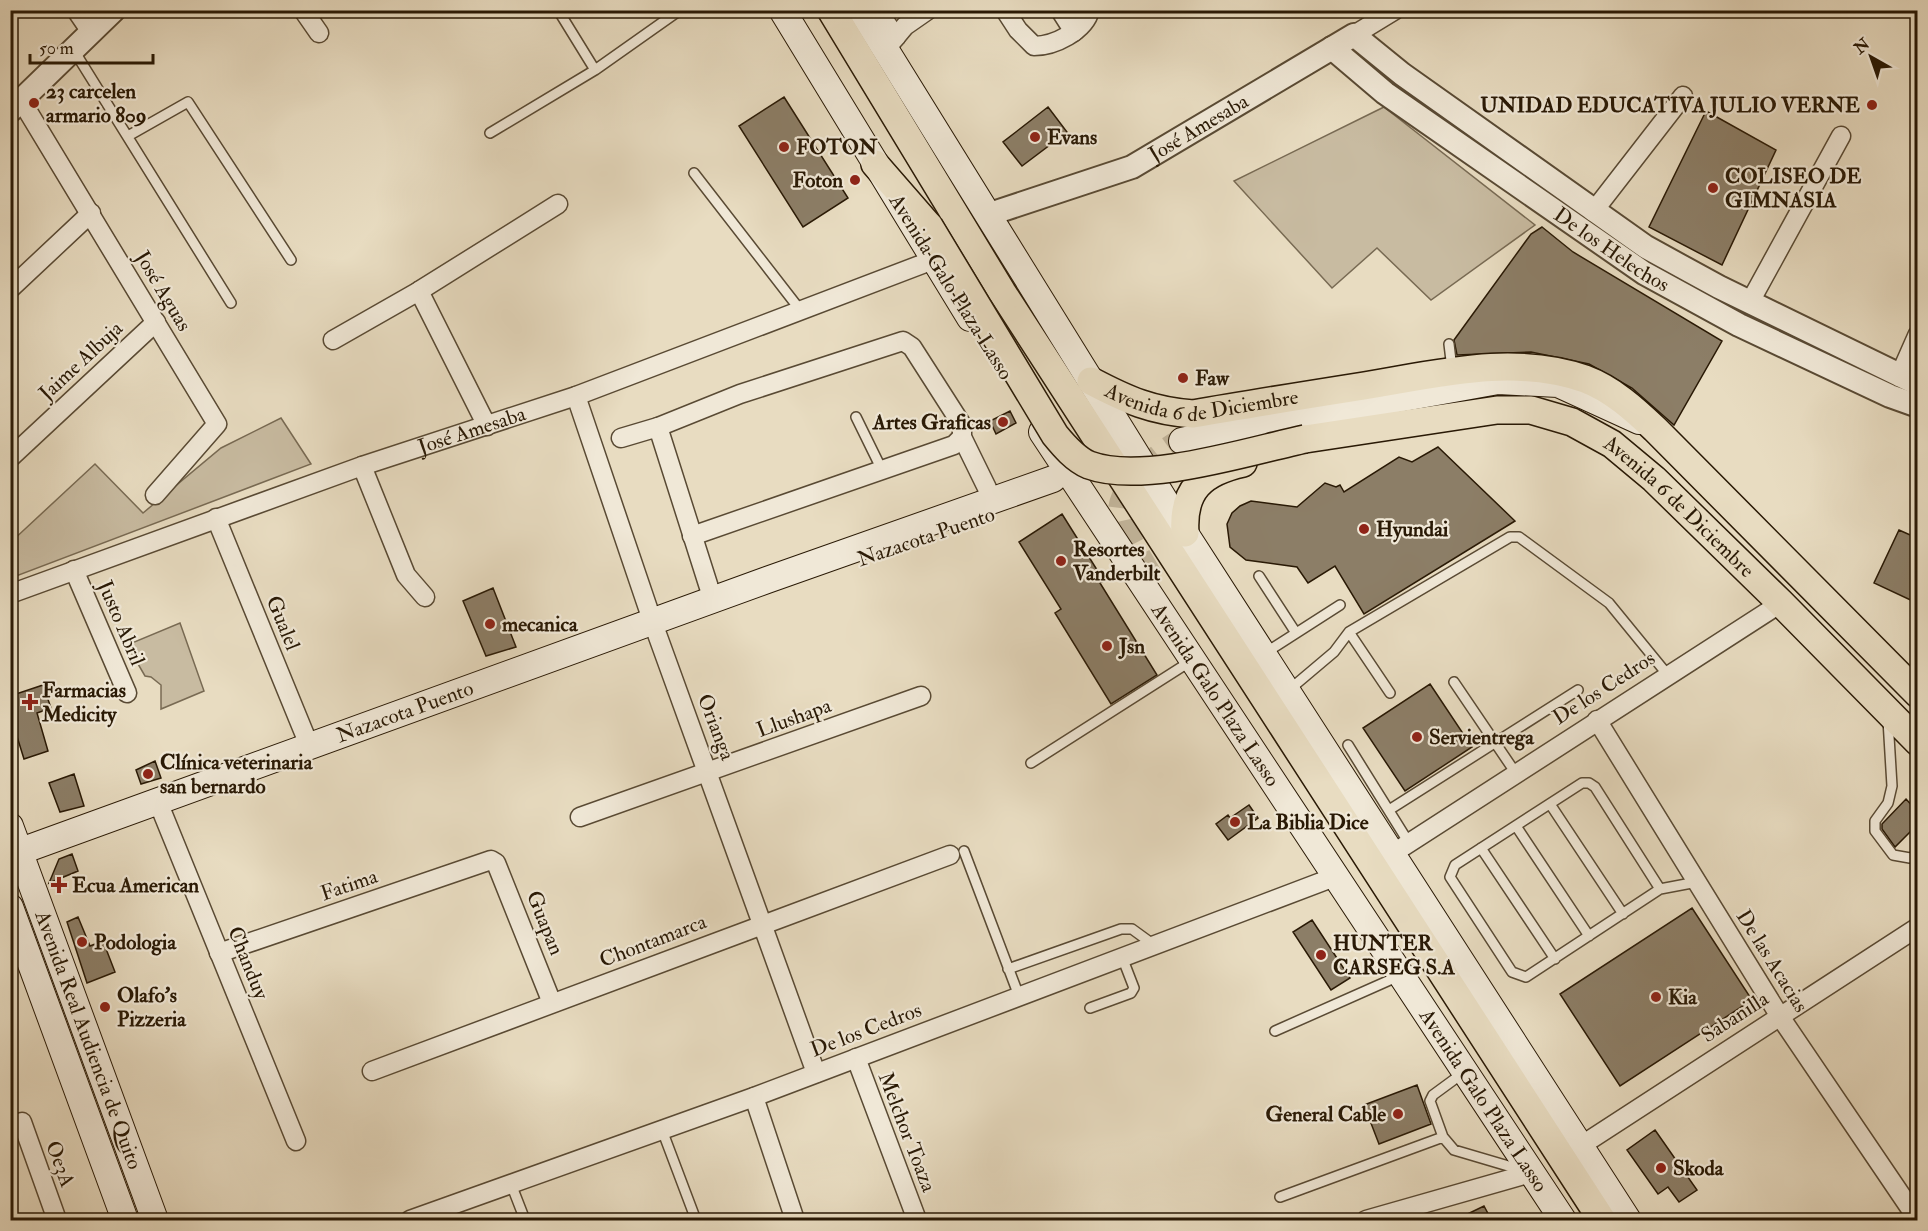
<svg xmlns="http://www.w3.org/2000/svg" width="1928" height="1231" font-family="'IM FELL Double Pica',serif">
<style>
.green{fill:#c8bba1;stroke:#786a53;stroke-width:1.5}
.building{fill:#8c7e67;stroke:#291905;stroke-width:1.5}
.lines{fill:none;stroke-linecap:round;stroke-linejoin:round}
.secondary-tunnel{stroke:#c2b59b;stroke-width:26;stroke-dasharray:26 13;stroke-linecap:butt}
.service-casing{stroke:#594a34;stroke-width:12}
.minor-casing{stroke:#594a34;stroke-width:21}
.tertiary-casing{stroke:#594a34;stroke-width:26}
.secondary-casing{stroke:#291905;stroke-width:28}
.primary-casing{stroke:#291905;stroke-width:30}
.service{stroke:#f0e8d7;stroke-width:9}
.minor{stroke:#f0e8d7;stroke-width:18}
.tertiary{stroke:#f0e8d7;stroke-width:22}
.secondary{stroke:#f0e8d7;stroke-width:26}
.primary{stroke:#e8dcc1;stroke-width:27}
.primary-bridge-casing{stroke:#291905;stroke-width:30;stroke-linecap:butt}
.primary-bridge{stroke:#e8dcc1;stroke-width:27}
.poi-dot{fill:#8f2418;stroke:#f0e8d7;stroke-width:2}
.labels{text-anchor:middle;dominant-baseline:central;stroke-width:4.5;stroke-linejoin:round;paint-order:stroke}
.poi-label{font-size:21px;font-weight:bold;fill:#291905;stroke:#f0e8d7;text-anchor:start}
.street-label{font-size:21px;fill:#291905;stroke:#f0e8d7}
</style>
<rect width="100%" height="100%" fill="#e8dcc1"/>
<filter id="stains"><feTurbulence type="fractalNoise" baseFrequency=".00333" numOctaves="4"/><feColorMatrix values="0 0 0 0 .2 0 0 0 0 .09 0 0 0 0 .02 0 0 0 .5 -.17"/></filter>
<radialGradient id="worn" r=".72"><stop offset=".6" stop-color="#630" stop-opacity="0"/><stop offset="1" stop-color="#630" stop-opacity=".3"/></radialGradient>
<path class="green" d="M1384,107l151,118 -104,75 -54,-52 -45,40 -98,-107z
M281,418l30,46 -300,114v-36l84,-78 48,49 78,-65z
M180,623l24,68 -43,18v-24l-10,-8 -6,-1 -18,-31z"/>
<path class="building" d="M784,97l64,101 -45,29 -64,-101z
M1048,107l19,25 -45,34 -19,-24z
M1706,111l70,39 -54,115 -73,-38z
M1542,227l31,25 149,89 -48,84 -42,-37 -43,-24 -58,-12 -74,3 -3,-15 77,-106z
M1010,411l6,12 -20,11 -6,-13z
M1438,447l77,74 -151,93 -29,-48 -27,17 -11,-16 -51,-7 -16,-13 -3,-23 5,-11 8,-7 11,-5 46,6 28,-24 11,4 4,-2 4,7 55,-35 13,5z
M1062,514l42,67 -4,2 57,92 -46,29 -56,-91 6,-4 -42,-67z
M1899,530l18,8v65l-43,-20z
M493,588l23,59 -30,9 -23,-55z
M1430,684l42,63 -67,44 -42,-63z
M43,685l8,23 -14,5 11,38 -24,8 -14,-45v-18z
M155,761l6,17 -20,6 -5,-14z
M74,774l10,32 -24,6 -11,-29z
M1906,799l11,12v14l-22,22 -13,-18v-5z
M1249,805l9,13 -30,22 -12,-16 12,-9 2,3z
M72,854l6,17 -29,12 10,-24z
M1692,908l60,92 -132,86 -60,-92z
M78,917l12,29 13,-5 12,31 -28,11 -20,-61z
M1312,920l38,58 -19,12 -38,-58z
M1417,1085l14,39 -52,20 -15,-39z
M1655,1130l42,60 -18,12 -11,-15 -10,7 -31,-44z
M1484,1206l8,15h-39z"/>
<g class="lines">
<path class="secondary-tunnel" d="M1151,579c-10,-19 -28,-43 -30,-65 -2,-28 40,-61 61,-73"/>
<g class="service-casing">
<path id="service" d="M558,10l37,60
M73,49l158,254
M490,133l105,-63 85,-60
M128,136l60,-34 103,158
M694,173l107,138
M1449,344l3,25
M856,417l26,53
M1259,576l37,57
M1349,632l41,61
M1265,653l75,-48
M1454,682l61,90
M1289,690l45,-38 15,-20 161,-95h9l90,66 58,71
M1888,720l4,66 -4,17 -13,18v10l18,24 17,3 8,-3
M1348,745l61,98
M1031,763l160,-102
M1582,783h7l6,4 65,102 -134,88 -14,-5 -62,-95 5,-12z
M1550,804l73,110
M1389,810l189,-120
M1516,826l73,110
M1481,848l74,111
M964,851l55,145
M1660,889l37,-7
M1008,969l113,-40h11l22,16
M1090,1008l41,-15 3,-5 -12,-31
M1275,1031l124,-55
M1463,1073l-30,22 -3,6 13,36 11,13 71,21
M662,1130l34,90
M511,1184l14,36
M1280,1197l163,-60"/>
</g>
<g class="minor-casing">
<g id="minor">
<path d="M76,10l15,22"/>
<path d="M303,10l16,23"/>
<path d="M877,10l19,27"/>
<path d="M1005,10l13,20 16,16c20,0 51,-15 56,-36"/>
<path d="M1060,10l14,22"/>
<path d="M1354,35l41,-25"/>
<path d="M885,50l20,-24 23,-16"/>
<path d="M21,100l196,324 -62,71"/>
<path d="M1593,212l90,-116"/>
<path d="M10,289l81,-76"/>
<path d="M419,291l68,135"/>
<path d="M1750,302l91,-166"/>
<path d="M333,340l86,-49 139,-87"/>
<path d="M1899,377l19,-43"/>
<path d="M576,396l77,227 163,450"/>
<path d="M658,427l82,-33 163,-53 9,6 50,78v12l25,51"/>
<path d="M621,438l37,-11 55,173"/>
<path d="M10,458l146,-136"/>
<path d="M362,466l44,109 19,22"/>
<path d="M216,518l93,227"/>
<path d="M692,536l262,-91 8,-8"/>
<path d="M74,570l53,123"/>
<path id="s1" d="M10,594l352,-128 214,-70 357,-136"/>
<path d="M1597,720l182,295 139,205"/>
<path d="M158,802l138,339"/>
<path d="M580,817l341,-121"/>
<path d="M1392,854l389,-251"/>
<path d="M219,953l272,-93 5,3 56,140"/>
<path d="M856,1058l61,162"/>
<path d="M372,1071l578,-216"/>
<path d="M754,1097l41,123"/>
<path d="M22,1122l35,98"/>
<path d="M1579,1147l339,-220"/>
<path d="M410,1220l344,-123 583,-221"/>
<path d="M1366,1220l165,-47"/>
</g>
</g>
<g class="tertiary-casing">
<g id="tertiary">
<path id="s2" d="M1332,48l53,45 259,180 95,52 151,71 28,10"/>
<path d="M10,111l104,-101"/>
<path id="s3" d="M987,215l145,-48 222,-132 48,39 244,173 73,40 199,97"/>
</g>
</g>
<g class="secondary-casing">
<g id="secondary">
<path d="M782,10l188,308"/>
<path d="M861,10l324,523 443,687"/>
<path id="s4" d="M1042,432l521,788"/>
<path d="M1182,441l61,-14 255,-46 60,3 81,37"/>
<path id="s5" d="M10,826l145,394"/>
<path id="s6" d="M10,855l757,-275 286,-101"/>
<path d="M10,907l115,313"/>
</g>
</g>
<g class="primary-casing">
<g id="primary">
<path d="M831,10l171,282 600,928"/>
<path d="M875,164l54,62"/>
<path id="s7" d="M1091,381c36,19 61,30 102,33 57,-10 114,-19 171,-28 73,-12 149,-32 221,-7 27,10 50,31 70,50l263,265"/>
<path id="s8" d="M1305,439l192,-29h34l41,12 40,22 42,35 127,124 137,139"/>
<path d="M1185,533c-3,-43 17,-61 58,-70"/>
</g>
</g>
<use href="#service" class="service"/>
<use href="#minor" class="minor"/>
<use href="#tertiary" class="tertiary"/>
<use href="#secondary" class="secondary"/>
<use href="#primary" class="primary"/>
<g class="primary-bridge-casing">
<path id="primary-bridge" d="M929,226l126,209c9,11 20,24 34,30 54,20 160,-14 216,-26"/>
</g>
<use href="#primary-bridge" class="primary-bridge"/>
</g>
<g class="poi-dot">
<circle cx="34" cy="103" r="6"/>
<circle cx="1872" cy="105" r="6"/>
<circle cx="1035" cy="137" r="6"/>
<circle cx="784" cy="147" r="6"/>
<circle cx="855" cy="180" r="6"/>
<circle cx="1713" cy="188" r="6"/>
<circle cx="1183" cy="378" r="6"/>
<circle cx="1003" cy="422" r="6"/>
<circle cx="1364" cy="529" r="6"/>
<circle cx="1061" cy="561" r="6"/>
<circle cx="490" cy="624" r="6"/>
<circle cx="1107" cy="646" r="6"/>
<path d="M27 693h6v6h6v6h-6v6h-6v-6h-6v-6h6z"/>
<circle cx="1417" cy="737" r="6"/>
<circle cx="148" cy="774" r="6"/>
<circle cx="1235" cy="822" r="6"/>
<path d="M56 876h6v6h6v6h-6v6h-6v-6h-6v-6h6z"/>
<circle cx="82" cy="942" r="6"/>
<circle cx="1321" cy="955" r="6"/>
<circle cx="1656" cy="997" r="6"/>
<circle cx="105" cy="1007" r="6"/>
<circle cx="1398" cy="1114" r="6"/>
<circle cx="1661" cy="1168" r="6"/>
</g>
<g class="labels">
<g class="poi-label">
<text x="46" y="91">23 carcelen<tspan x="46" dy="24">armario 809</tspan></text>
<text x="1860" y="105" text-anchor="end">UNIDAD EDUCATIVA JULIO VERNE</text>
<text x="1047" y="137">Evans</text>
<text x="796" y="147">FOTON</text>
<text x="1725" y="176">COLISEO DE<tspan x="1725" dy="24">GIMNASIA</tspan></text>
<text x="843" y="180" text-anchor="end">Foton</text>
<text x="1195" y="378">Faw</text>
<text x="991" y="422" text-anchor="end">Artes Graficas</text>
<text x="1376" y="529">Hyundai</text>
<text x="1073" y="549">Resortes<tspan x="1073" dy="24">Vanderbilt</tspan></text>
<text x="502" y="624">mecanica</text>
<text x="1119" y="646">Jsn</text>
<text x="42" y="690">Farmacias<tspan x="42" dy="24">Medicity</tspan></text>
<text x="1429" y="737">Servientrega</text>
<text x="160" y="762">Clínica veterinaria<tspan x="160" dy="24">san bernardo</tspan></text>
<text x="1247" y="822">La Biblia Dice</text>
<text x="72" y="885">Ecua American</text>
<text x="94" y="942">Podologia</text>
<text x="1333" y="943">HUNTER<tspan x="1333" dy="24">CARSEG S.A</tspan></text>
<text x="117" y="995">Olafo's<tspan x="117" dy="24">Pizzeria</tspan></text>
<text x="1668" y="997">Kia</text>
<text x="1386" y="1114" text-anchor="end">General Cable</text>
<text x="1673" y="1168">Skoda</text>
</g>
<g class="street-label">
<text stroke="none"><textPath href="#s3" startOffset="230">José Amesaba</textPath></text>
<text stroke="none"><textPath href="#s2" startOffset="345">De los Helechos</textPath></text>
<text transform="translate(951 287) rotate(58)">Avenida Galo Plaza Lasso</text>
<text transform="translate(163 291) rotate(59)">José Aguas</text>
<text transform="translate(81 361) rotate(-43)">Jaime Albuja</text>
<text stroke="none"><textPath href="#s7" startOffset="116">Avenida 6 de Diciembre</textPath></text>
<text stroke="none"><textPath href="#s1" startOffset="490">José Amesaba</textPath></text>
<text stroke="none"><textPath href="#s8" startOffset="408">Avenida 6 de Diciembre</textPath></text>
<text transform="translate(926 537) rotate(-19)">Nazacota Puento</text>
<text transform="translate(121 623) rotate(67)">Justo Abril</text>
<text transform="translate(283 623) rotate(68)">Gualel</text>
<text transform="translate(1604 688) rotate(-33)">De los Cedros</text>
<text stroke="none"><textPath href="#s4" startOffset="315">Avenida Galo Plaza Lasso</textPath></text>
<text stroke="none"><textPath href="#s6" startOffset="420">Nazacota Puento</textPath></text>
<text transform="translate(794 718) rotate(-20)">Llushapa</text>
<text transform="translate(716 727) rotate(69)">Orianga</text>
<text transform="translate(349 885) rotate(-19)">Fatima</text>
<text transform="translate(545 923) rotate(68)">Guapan</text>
<text transform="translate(653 941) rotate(-21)">Chontamarca</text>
<text transform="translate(1772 961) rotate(58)">De las Acacias</text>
<text transform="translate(248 963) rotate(68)">Chanduy</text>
<text transform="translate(1735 1017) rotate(-33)">Sabanilla</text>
<text transform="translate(866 1030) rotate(-21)">De los Cedros</text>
<text stroke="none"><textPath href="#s5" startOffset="228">Avenida Real Audiencia de Quito</textPath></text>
<text stroke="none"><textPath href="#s4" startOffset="801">Avenida Galo Plaza Lasso</textPath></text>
<text transform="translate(907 1132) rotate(69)">Melchor Toaza</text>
<text transform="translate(60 1164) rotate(70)">Oe3A</text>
</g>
</g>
<rect width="1928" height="1231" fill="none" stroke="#e8dcc1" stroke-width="36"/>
<rect x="12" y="12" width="1904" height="1207" fill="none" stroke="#291905" stroke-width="3"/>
<rect x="18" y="18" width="1892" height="1195" fill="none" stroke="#291905" stroke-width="1.5"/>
<g transform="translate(1871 57) rotate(320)" stroke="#f0e8d7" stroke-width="4.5" paint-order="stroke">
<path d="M0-4.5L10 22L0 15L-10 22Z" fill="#291905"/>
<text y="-9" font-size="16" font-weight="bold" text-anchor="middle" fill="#291905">N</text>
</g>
<path d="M30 54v9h123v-9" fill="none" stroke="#291905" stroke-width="3"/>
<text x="39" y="54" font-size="18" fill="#291905" stroke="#f0e8d7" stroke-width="4.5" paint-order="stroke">50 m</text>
<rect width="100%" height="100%" filter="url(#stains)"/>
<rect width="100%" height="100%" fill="url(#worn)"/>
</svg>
